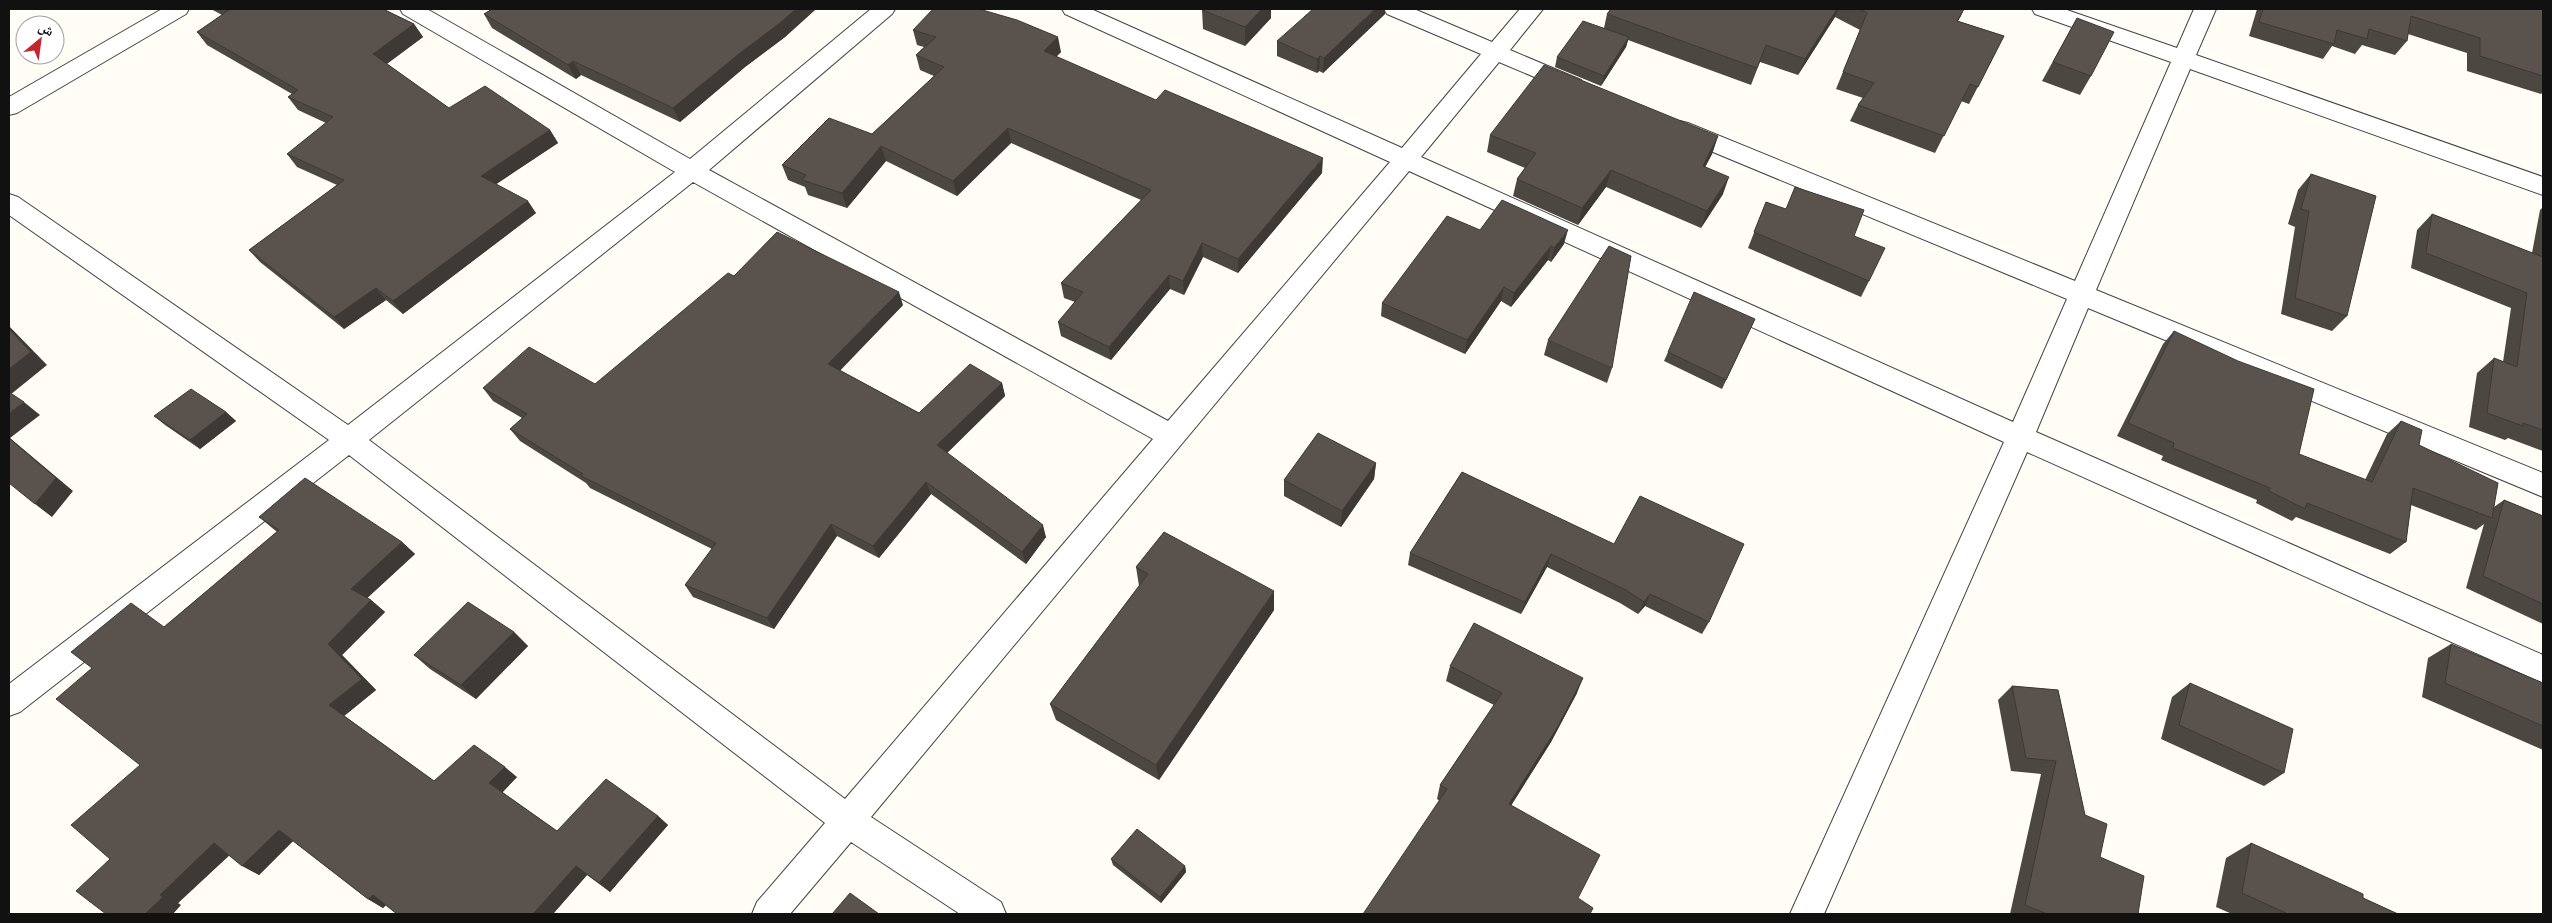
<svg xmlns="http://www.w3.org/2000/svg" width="2552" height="923" font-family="'PT Serif','Noto Naskh Arabic',serif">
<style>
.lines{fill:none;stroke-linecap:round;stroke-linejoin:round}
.minor-casing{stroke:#444;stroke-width:2}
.minor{fill:#fff;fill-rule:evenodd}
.wall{fill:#4d4742}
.shaded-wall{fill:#3f3936}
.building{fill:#5a524d;stroke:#3f3936}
</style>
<rect width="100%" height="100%" fill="#fffdf5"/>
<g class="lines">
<g class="minor-casing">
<path id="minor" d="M162,9h27l-3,5 -169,99 -8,2v-18z
M400,9h27l263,150 181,-150h24l-3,5 -183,156 459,251 222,-259 -325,-148 -3,-5h29l311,139 79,-94 -94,-40 -3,-5h30l78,33 28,-33h23l-33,41 71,30 3,5 -3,5 -8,3 -8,-3 -66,-28 -78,95 592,265 54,-123 -395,-164 -4,-6 4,-6 8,-2 8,2 387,158 96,-219 -136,-48 -3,-5h32l113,39 17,-39h22l-20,46 347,122v18l-353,-126 -94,221 447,183v24l-455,-189 -52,124 507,223v28l-516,-231 -203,462h-34l214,-472 -595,-271 -538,646 130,85 5,12h-46l-109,-72 -61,72h-38l5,-12 68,-79 -476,-368 -329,257 -11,4v-32l320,-244 -320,-225v-21l9,3 330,228 327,-253 -272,-158zM693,182l460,257 -308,360 -476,-359z"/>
</g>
<use href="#minor" class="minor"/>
</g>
<path class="wall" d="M211,9h172l31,15 9,13 -36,27 62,44 101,22 8,13 -62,41 40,29 -133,101 -17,-14 -42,29 -84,-67 -11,-12 88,-65 -40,-18 -10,-13 39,-31 -28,-13 -10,-13 4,-3 -85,-49 -10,-13 25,-17z
M492,9h324l-31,28 -40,30 -65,55 -99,-47 -5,4 -84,-51 -8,-14z
M1203,9h68v9l-26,28 -42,-17 -1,-19z
M1611,9h353l-6,12 46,15 -35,68 -8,-3 -26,52 -85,-32 8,-16 5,-7 -27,-9 24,-59 -25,-13 -37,58 -38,-13 -9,23 -123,-45 -2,7 -25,39 -46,-19 2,-10 47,-29 3,-14z
M2257,9h286v83l-2,2 -74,-23v-18l-59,-19 -1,7 -12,14 -33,-10 -7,9 -23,-8 -9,13 -74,-23z
M1385,14l-62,59 -4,-2 -2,2 -40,-17v-15z
M2077,18l14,58 -11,19 -38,-14z
M913,30l148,22 -5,5 266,116 -84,100 -35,-16 -19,38 -14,-6 -59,71 -50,-24 -3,-14 17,-20 -11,-4 -3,-15 80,-83 -130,-57 -54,53 -71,-35 -39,47 -39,-13 -3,-8 -17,-7 -6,-15 90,-31 62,-58 -14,-6 -4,-15 8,-8 -7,-2z
M1490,135l228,1 -6,18 -7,13 18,27 -22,34 -95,-41 -28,38 -65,-29 4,-17 8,-11 -38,-16z
M2311,174l36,142 -15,15 -51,-17 14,-87 -7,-3 10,-34z
M1766,202l88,34 15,45 -8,16 -113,-49z
M2543,207v244l-35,-13 -3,2 -36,-13 8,-54 17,-15 9,4 8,-54 -100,-40 6,-38 15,-16 100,39 8,-43z
M1480,230l84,14 -13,18 -3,-2 -37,47 -10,-6 -36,53 -84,-38 1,-13z
M734,276l169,29 -63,65 79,43 83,-30 3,13 -58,57 99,84 -20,27 -95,-70 -52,64 -42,-22 -63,93 -81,-32 -8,-12 27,-36 -122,-61 -4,-5 -66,-42 -10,-12 12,-11 -29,-17 -10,-13 112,-4z
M1755,319l-33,70 -58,-28 4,-9z
M2174,331l125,123 66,26 22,-46 14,-13 18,24 75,62 10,-7 39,16v108l-77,-36 18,-64 -8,6 -65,-25 -5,37 -16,12 -94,-37 -4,4 -36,-18 1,-3 -96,-40 2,-4 -46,-20 46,-92z
M1548,340l64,28 -5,15 -63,-28z
M226,412l10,9 -36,28 -35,-24 -11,-9z
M1376,463l-2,16 -33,48 -57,-31v-16z
M1462,472l247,150 -7,12 -57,-28 -7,8 -18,-11 -73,-36 -26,47 -113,-49 2,-12z
M259,517l143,25 13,12 -48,44 4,2 14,12 -43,43 34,35 -32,26 90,65 83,-4 -15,15 55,39 101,-15 10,9 -58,67 -23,-17 -34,39h-156l-11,-9 -3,3 -15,-9 -75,-58 -34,34 -30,-20 -51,48 3,2 -71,-46 30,-94 24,-138 113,-95z
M1136,567l138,43 -115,170 -103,-60 -6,-16 89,-118z
M514,632l14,14 -52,53 -46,-30 -16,-14z
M2451,644l92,39v67l-121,-53 6,-39z
M1450,666l127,27 -26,49 -40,63 67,93 -141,-99 3,-14 54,-80 -48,-24z
M2190,683l94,90 -20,13 -103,-47 11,-42z
M2012,686l46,4 27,125 15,42 38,57h-128l31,-140 -30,-3 -13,-71z
M2251,843l112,55 35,16h-166l-16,-7 10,-49z
M1111,859l74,7 1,6 -25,31 -48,-38z"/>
<path class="shaded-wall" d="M796,9h20l-31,28 -40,30 -65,55 -7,-14 67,-55z
M1262,9h9v9l-26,28v-19z
M1375,9h10v5l-62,59 1,-15z
M1837,9h2l-4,8 -37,58 7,-16z
M1964,9l-3,7 -13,21 9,-16z
M414,24l9,13 -41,30 -9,-13z
M1058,37l3,15 -15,14 -2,-15z
M1629,37l-3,10 -25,39 3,-10z
M1320,56l-1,15 -2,2v-14z
M573,61l8,14 -5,4 -8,-14z
M1008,128l3,15 -54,53 -4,-15z
M550,130l8,13 -69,46 -8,-13z
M1718,136l-6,18 -15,29 6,-17z
M881,146l5,15 -39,47 -5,-15z
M1323,158l-1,15 -84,100v-14z
M1611,170l-5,17 -28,38 4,-17z
M1729,177l-6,17 -22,34 6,-17z
M528,201l8,12 -133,101 -10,-13z
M1568,230l-4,14 -13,18 3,-14z
M1202,243l1,14 -19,38 -1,-14z
M1551,246l-3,14 -37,47 3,-14z
M1169,275l1,14 -59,71 -2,-13z
M1504,287l-3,14 -36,53 2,-14z
M376,288l10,12 -42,29 -10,-12z
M899,292l4,13 -69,72 -6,-13z
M9,326l38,39 -37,30 -1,-1z
M1002,383l3,13 -63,62 -5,-13z
M24,402l16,13 -30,23 63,53 -21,26 -17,-13 -26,-66v-25z
M226,412l10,9 -36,28 -10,-9z
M1376,463l-2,16 -33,48 1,-16z
M926,482l5,12 -52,64 -6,-12z
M831,524l6,12 -63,93 -7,-11z
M1043,525l3,12 -20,27 -4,-12z
M402,542l13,12 -51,47 -13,-12z
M1551,554l-4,13 -26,47 4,-12z
M1274,591v19l-115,170 -3,-15z
M1650,594l-5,12 -7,8 6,-12z
M371,600l14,12 -43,43 34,35 -32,26 -15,-11 -1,-61z
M514,632l14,14 -52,53 -15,-14z
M1583,678l-6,15 -26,49 -47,75 5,-13z
M505,767l12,10 -15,16 -13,-10z
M658,816l10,9 -58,67 -11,-9z
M279,830l16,9 -36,36 -17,-9z
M214,843l18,10 -54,50 3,2 -8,9h-28l15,-19z
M576,866l11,9 -34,39h-20z
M1185,866l1,6 -25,31 -1,-6z
M373,895l15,8 -5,5 -15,-9z"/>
<path class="building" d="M226,9h157l31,15 -41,30 76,54 36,-22 65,44 -69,46 47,25 -135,100 -17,-13 -42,29 -85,-67 95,-70 -57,-26 46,-37 -45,-20 10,-7 -101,-58 32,-22z
M492,9h304l-16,14 -40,30 -67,55 -100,-47 -5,4 -84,-51z
M933,9h46l38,11 41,17 -14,14 112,49 9,-10 158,68 -85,101 -36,-16 -19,38 -14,-6 -60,72 -51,-25 25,-30 -22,-9 90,-93 -143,-62 -55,53 -72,-35 -39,47 -40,-13 4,-5 -24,-10 47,-47 43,16 72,-67 -28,-12 20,-18 -23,-7z
M1203,9h59l-17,18 -43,-17z
M1313,9h62l-51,49 -4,-2 -3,3 -40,-18z
M1611,9h226l-32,50 -39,-14 -9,23 -150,-54z
M1859,9h105l-7,12 47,15 -26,51 -8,-3 -26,52 -86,-31 16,-22 -31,-11 24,-59z
M2263,9h280v67l-63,-20v-18l-69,-22 -4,25 -38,-12 -2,10 -30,-9 -3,14 -75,-22z
M2077,18l37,14 -23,44 -38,-14z
M1583,21l46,16 -25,39 -47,-19z
M1544,65l174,71 -15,30 26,11 -22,34 -96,-41 -29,38 -65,-29 19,-26 -46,-18z
M2311,174l65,22 -29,120 -52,-18 14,-87 -8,-2z
M1795,187l69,23 -10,26 31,12 -16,33 -115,-49 12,-30 20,7z
M1502,200l66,30 -14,18 -3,-2 -37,47 -10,-6 -37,53 -85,-37 65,-87 33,14z
M2432,214l111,43v173l-20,-7v3l-36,-13 7,-55 23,9 10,-74 -101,-40z
M777,232l122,60 -71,72 91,49 51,-49 32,19 -65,62 106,80 -21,27 -96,-70 -53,64 -42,-22 -64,94 -82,-33 31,-42 -135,-67 2,-2 -73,-45 17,-15 -44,-26 46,-41 66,37 133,-111 6,3z
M1609,246l22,10 -19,112 -64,-28z
M1694,292l61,27 -29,61 -58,-28z
M9,329l22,23 -22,17z
M2174,331l64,30 76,28 -15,65 73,28 29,-61 21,9 -3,15 79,38 -6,35 -79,-30 -7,54 -99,-39 -2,6 -36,-18 1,-3 -97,-40 1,-5 -46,-20z
M191,389l35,23 -36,28 -36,-24z
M9,392l15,10 -15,11z
M1318,433l58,30 -34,48 -58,-31z
M9,438l47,40 -21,26 -26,-21z
M1462,472l152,72 26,-48 104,48 -35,78 -59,-28 -6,8 -18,-12 -75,-36 -26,48 -115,-49z
M305,478l97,64 -51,47 20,11 -43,44 34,35 -33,26 105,76 40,-36 31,22 -16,16 68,48 49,-52 52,37 -59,67 -23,-17 -43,48h-136l-24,-19 -5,4 -89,-69 -37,36 -28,-23 -54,52 3,2 -18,17h-39l-30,-23 34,-32 -39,-34 69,-60 -84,-66 36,-31 -21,-16 60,-49 33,24 115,-97 -20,-13z
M2504,500l39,16v88l-60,-28z
M1164,532l110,59 -118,174 -106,-61 98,-130 -12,-7z
M468,602l46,30 -53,53 -47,-30z
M1474,623l109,55 -26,50 -48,76 91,51 -22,43 15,10 -3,6h-227l84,-125 -7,-4 62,-92 -52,-27z
M2451,644l92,39v43l-98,-43z
M2190,683l103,46 -9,44 -105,-48z
M2012,686l46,4 27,125 22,9 -7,33 44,19 -6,38h-91l-22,-9 31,-144 -30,-3z
M1137,829l48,37 -25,31 -49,-38z
M2251,843l112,51v4l35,16h-110l-46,-21z
M850,893l29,21h-47z"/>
<rect width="2552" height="923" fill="none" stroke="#111111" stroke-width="20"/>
<g transform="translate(40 40) rotate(29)"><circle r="24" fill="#ffffff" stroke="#a0a0a0"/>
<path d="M0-4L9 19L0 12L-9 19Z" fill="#c4262e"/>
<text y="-8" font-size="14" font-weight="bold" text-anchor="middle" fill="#111111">ش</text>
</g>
</svg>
